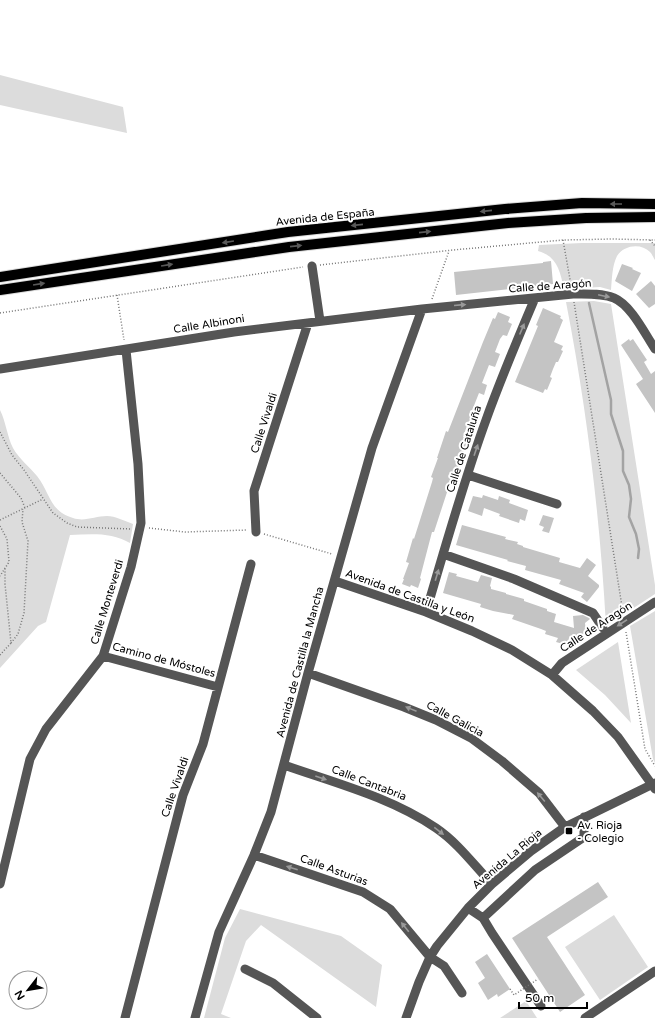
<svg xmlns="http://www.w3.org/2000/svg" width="655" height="1018" font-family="'Varela Round',sans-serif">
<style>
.green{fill:#dcdcdc}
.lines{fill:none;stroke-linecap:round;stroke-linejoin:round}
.stream{stroke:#a3a3a3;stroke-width:2.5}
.building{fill:#c4c4c4}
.major-casing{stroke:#dbdbdb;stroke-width:12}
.path{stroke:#777;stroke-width:1.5;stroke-dasharray:1 2;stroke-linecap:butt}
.minor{stroke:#555;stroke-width:9}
.major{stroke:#000;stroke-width:10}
.path-bridge{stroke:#777;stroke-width:1.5;stroke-dasharray:1 2;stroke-linecap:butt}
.oneway{fill:#595959}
.oneway2{fill:#999}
.poi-dot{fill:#000;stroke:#fff;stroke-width:1.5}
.labels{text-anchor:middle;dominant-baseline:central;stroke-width:4;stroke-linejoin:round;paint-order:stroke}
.street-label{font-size:11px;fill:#000;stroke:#fff}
.poi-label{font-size:11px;fill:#000;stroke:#fff;text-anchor:start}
</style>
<rect width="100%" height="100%" fill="#fff"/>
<path class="green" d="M0,75l123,32 4,26 -127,-28z
M582,243h73v17c-2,-3 -3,-6 -5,-8 -9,-9 -26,-7 -33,4 -5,10 -5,23 -6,34l-11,-3 -36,2c-4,-18 -7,-33 -26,-38l1,-6z
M594,301l17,3 44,281v9l-49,32c-6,-109 -19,-216 -40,-324z
M0,410c6,12 7,26 13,38 6,11 16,18 24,28 13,16 12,35 36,42 12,4 22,-2 34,-2 8,0 18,5 26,8l-3,19c-18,-11 -39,-9 -60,-8l-24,87 -8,4 -38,42z
M655,611v152l-2,-4 -23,-133z
M618,642l13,81 -26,-28 -29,-25z
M240,909l101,27 41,29 -6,42 -115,-82 -15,16 -25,73 10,4h-27l21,-80z
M614,915l34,52 -48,33 -35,-53z
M526,1001l11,17h-37z"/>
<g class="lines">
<path class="stream" d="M589,303l22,97v14l12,37v20l6,14 2,14 -2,18 7,17 3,15 -1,9"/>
</g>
<path class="building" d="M551,261l2,23 -97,11 -2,-23 89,-9v-1z
M622,264l11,4 -1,1 9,4 -9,18 -17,-10z
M651,281l4,5v18l-6,4 -13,-14z
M543,308l18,8 -1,2 3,2 -9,22 9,4 -2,4 2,1 -5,11h-2l-3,7 -3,8 2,1 -5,12 -2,-1 -2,4 -28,-11 23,-56 -2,-1z
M498,312l12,5 -2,5 4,2 -5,12 -4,-1 -3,4 -5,13 5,2 -5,13 -6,-2 -7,18 5,2 -3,10 -5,-2 -8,20 5,2 -3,10 -5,-2 -5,14 5,2 -15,42 -2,-1 -17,52h-2l-12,46 1,1 -3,9 -7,-3 -1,2 -8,-3 2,-5h-1l6,-16 -3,-1 7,-24 1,1 18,-57 1,-4 -2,-1 7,-19h-1l9,-27 2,1 35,-90 10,-24 2,1z
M629,339l1,2 3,-2 14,21 -3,2 7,12 4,-3v42l-19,-29 7,-5 -22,-34z
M483,495l15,5 1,-4 11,4 -1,3 19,7 -3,11 -5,-2 -1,4 -20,-7 1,-2 -16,-6 -2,8 -14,-5 5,-15 9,2z
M543,515l11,3 -5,15 -7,-2 2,-4 -5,-2z
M462,525l44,12 -1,2 13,3 -1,2 6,2v1l37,11 -1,4 21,6 7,-10 9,7 -8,11 11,9v2l-12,15 -6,-5 3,-4 -25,-9 2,-4 -36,-10 1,-4 -19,-5 1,-1 -52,-15z
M449,572l8,2 -1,2 22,6 3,-7 11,3 -2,8 1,1v2l15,4v1l18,5v2l23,8v2l9,3 -2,8 20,6 -1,-12 10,-1 6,3 1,1 -5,4 1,11h-6v3l-11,1 -2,7 -11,-3 2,-4 -13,-4 1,-3 -5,-2 -29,-10 2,-4 -21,-4 -13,-4 1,-3 -38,-11z
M598,882l10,15 -61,40 38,58 -25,17 -48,-74z
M487,954l23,35 -12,8 -1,-3 -9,6 -10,-17 7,-5 -10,-16z"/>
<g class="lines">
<g class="major-casing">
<path id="major" d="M0,277l288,-45 217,-23 77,-6 73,1
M0,290l289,-43 219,-24 78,-5 69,-1"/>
</g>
<path class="path" d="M563,240l8,45
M650,240l5,6
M320,265l133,-15 110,-10 49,-1 43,1
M117,295l7,45
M432,299l17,-48
M574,302l49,311
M0,313l303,-46
M0,432l12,23 12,15 29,43 14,10 10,4 54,2
M0,473l21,25 4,10
M0,520l43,-21
M0,526l7,13 2,23 -9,14
M149,528l36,4 62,-2
M264,534l68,20
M626,632l19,117 10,17
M11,643l7,-9 6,-21 4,-72 -6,-19 1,-13
M0,655l11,-12 -6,-59v-16"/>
<path class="minor" d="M312,266l8,55
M0,369l234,-37 188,-23 151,-15c13,0 28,-1 41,4 17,7 31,36 41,51
M468,475l89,29
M256,532l-2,-41 54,-168
M443,554l71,25 79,34 10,15
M335,581l91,31 46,19 40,19 40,25 41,36 25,26 37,52
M426,612c19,-64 37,-129 60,-192 15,-42 32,-82 49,-122
M103,656l115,31
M308,673l96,34 32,13 35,18 31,23 37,32 26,34
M552,675l10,-12 93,-61
M284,765c51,18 106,32 152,63 22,15 38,37 56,56
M254,855l109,37 27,17 40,48 14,9 18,27
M0,884l30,-125 16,-30 57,-73 28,-89 10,-44 -3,-59 -12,-114
M468,908l15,10 52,-48 49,-33v-20
M483,918l9,15 49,73
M245,969l28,14 44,35
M125,1018l58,-223 20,-51 48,-180
M195,1018l24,-86 35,-77 17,-43 37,-139 64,-225 50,-139
M406,1018l13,-36 11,-25 7,-11 31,-38 24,-24 39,-33 34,-24 90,-44
M585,1018l70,-47"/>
<use href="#major" class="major"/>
<path class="path-bridge" d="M510,989l4,6 24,-16"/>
</g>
<defs><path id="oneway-solid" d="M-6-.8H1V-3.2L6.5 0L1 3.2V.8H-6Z"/></defs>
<g class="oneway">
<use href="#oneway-solid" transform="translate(616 204) rotate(-180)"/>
<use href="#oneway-solid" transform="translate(486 211) rotate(174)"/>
<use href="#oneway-solid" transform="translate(357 225) rotate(174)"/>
<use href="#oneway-solid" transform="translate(425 232) rotate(-6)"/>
<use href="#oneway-solid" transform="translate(228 242) rotate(171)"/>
<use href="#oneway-solid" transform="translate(296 246) rotate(-6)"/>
<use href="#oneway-solid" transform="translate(167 265) rotate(-9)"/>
<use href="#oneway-solid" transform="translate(39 284) rotate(-9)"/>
</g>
<g class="oneway2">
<use href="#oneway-solid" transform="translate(604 296) rotate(12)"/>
<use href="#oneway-solid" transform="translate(460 305) rotate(-5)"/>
<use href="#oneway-solid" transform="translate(522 329) rotate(-67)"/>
<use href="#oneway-solid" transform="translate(476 450) rotate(-71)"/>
<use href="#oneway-solid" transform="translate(437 575) rotate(-73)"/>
<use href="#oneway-solid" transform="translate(622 623) rotate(147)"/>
<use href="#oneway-solid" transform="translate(411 709) rotate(-158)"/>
<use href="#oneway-solid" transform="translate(321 778) rotate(19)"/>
<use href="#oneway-solid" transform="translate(541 797) rotate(-130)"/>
<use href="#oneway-solid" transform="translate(439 831) rotate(38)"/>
<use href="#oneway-solid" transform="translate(292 868) rotate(-162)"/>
<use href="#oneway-solid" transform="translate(405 927) rotate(-129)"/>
</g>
<rect class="poi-dot" x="565" y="827" width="8" height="8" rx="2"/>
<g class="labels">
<g class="street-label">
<text transform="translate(325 217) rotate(-6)">Avenida de España</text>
<text transform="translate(550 286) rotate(-4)">Calle de Aragón</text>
<text transform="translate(209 324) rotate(-9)">Calle Albinoni</text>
<text transform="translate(264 423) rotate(-72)">Calle Vivaldi</text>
<text transform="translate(464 449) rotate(-72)">Calle de Cataluña</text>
<text transform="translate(410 596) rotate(20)">Avenida de Castilla y León</text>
<text transform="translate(107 602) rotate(-73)">Calle Monteverdi</text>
<text transform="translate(596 627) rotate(-33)">Calle de Aragón</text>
<text transform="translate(164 660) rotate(15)">Camino de Móstoles</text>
<text transform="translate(300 662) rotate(-75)">Avenida de Castilla la Mancha</text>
<text transform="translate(455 719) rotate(28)">Calle Galicia</text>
<text transform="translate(369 783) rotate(21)">Calle Cantabria</text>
<text transform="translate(175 787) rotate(-71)">Calle Vivaldi</text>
<text transform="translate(507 859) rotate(-40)">Avenida La Rioja</text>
<text transform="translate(334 870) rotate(20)">Calle Asturias</text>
</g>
<g class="poi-label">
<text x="577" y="825">Av. Rioja<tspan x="577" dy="13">- Colegio</tspan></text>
</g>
</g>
<g transform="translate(28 990) rotate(239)"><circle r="19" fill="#ffffff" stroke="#999999"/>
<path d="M0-3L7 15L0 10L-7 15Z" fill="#000000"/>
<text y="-6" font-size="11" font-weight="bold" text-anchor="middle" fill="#000000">N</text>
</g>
<path d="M519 1002v6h68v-6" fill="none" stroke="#000000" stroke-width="2"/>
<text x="525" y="1002" font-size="12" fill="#000000" stroke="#ffffff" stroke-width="3" paint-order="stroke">50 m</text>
</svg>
